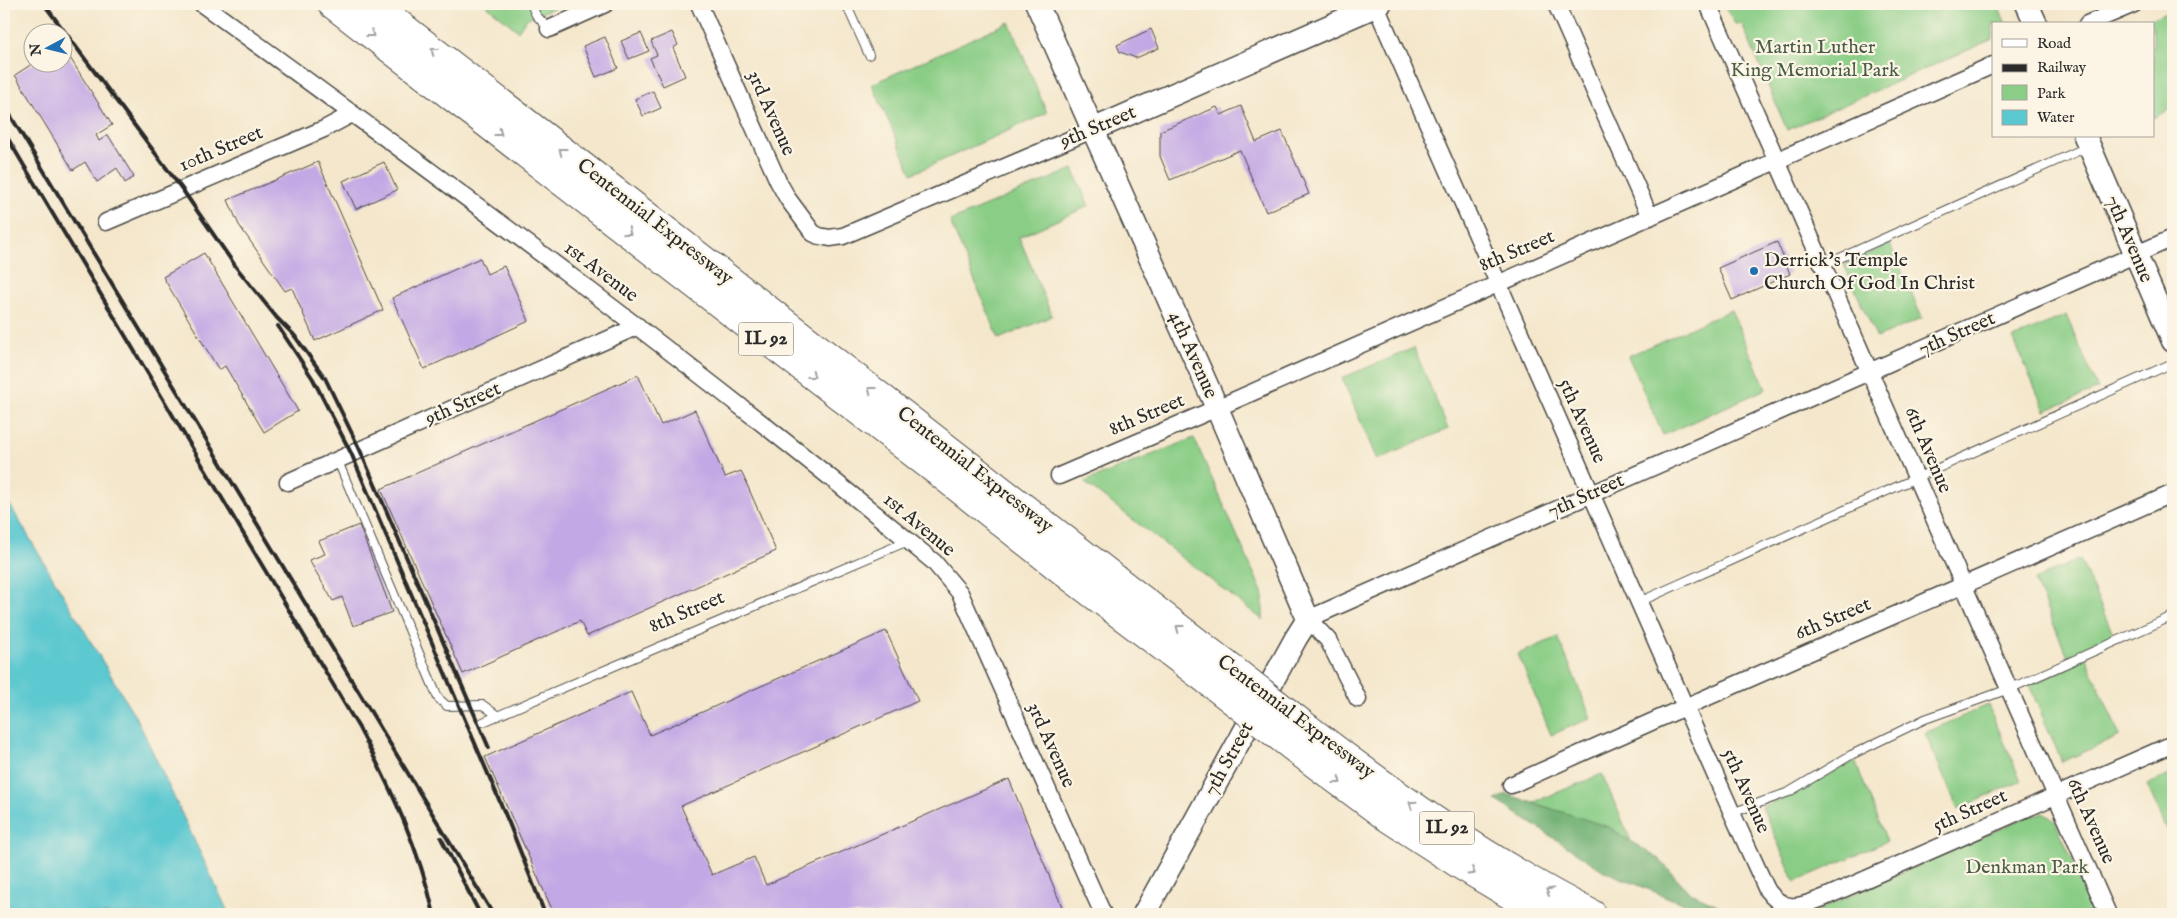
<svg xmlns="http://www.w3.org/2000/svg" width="2177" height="918" font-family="'IM FELL English',serif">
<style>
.green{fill:#8acd86;stroke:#5a7c58}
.forest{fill:#6fb073;stroke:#4d6e4f}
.water{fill:#5bc8d0;stroke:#437a7e}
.building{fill:#c2a8e5}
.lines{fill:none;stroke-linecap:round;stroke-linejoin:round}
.lane-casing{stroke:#494743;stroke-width:10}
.street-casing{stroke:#494743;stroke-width:19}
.secondary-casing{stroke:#494743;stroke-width:25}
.highway-casing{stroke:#494743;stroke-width:30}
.lane{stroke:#fff;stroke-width:8}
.street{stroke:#fff;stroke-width:16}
.secondary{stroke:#fff;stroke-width:22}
.highway{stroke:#fff;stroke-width:28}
.rail{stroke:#2b2b2b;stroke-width:4}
.highway-bridge-casing{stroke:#494743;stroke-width:30;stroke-linecap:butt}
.highway-bridge{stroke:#fff;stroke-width:28}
.oneway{stroke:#a0a0a0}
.poi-dot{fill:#1f6fb2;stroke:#fcf5e5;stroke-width:2}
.labels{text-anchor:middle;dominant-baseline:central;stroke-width:4.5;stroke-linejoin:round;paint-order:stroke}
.shield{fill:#fcf5e5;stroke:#6a6863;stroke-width:1}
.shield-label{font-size:19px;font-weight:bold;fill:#2b2b2b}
.park-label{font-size:20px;fill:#485c46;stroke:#fcf5e5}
.street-label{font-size:20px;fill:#2b2b2b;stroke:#fcf5e5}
.poi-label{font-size:20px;fill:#2b2b2b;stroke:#fcf5e5;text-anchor:start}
</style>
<rect width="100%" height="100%" fill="#fcf5e5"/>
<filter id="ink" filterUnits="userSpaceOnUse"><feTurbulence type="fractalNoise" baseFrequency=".02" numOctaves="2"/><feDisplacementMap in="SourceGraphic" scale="10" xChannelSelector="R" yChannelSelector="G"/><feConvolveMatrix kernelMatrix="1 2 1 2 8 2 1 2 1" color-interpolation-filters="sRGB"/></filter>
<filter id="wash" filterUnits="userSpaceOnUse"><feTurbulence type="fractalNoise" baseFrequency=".0096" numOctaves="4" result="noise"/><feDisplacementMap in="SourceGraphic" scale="20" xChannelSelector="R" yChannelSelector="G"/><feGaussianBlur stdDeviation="1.12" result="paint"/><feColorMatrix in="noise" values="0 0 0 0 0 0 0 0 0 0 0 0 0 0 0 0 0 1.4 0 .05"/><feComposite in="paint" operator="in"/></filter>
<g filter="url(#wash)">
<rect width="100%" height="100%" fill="#f4e7cc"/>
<path class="green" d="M485,4h78l-37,15 -8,12z
M1723,4h274l9,20h-13v15l-206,91 -45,-106h-7z
M2173,9v99l-20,10v-94h-14z
M1009,22l38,91 -135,61 -40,-90z
M1073,169l16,37 -70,31 33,79 -53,23 -49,-118z
M1890,244l32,74 -45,20 -33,-73z
M1731,310l35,79 -103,46 -35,-79z
M2066,315l32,74 -53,22 -32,-73z
M1414,348l34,81 -71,31 -35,-82z
M1194,438l69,156v26l-179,-138z
M2080,559l33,75 -31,15 38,87 -58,26 -33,-77 43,-19 -38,-86z
M1558,637l33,81 -40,17 -33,-81z
M1988,705l33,76 -63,28 -33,-76z
M1855,761l32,80 -92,41 -33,-75 29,-13z
M2173,773v70l-26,-58z
M1602,774l33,76 -120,-40z
M2043,813l12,8 42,93h-288l220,-98z"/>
<path class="forest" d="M1506,794l103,33 51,33 29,32 35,16 2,6h-18l-104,-43 -108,-71z"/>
<path class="water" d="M4,495l135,228 90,191h-225z"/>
<g id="blocks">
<path class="building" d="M1151,29l8,19 -23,10 -16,-6 -3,-7z
M672,32l6,13 -5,3 12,28 -22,10 -13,-28 7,-3 -6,-14z
M641,33l8,18 -20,8 -8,-18z
M605,37l13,31 -22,9 -13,-31z
M62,45l50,80 -16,10 3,6 9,-6 26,42 -9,6 -8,-15 -20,14 -12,-20 -12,8 -58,-95 20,-13h27z
M653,91l8,17 -18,8 -8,-17z
M1241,106l15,36 26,-11 27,63 -43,18 -26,-62 -70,30 -10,-24v-25l57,-24 4,8z
M318,162l65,148 -68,31 -23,-53 -7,3 -46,-66 -11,-25z
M384,162l13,28 -41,19 -13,-28z
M1777,242l13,32 -58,26 -14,-32z
M204,253l94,158 -34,21 -39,-66 -6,4 -56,-93z
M480,258l7,16 17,-8 25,55 -105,48 -32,-71z
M638,375l23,50 34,-15 30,67 16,-6 35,80 -189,85 -7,-15 -117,53 -82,-185z
M359,525l33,87 -39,14 -11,-29 -9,4 -24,-41 16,-6 -6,-13z
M886,631l32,70 -237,105 31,69 42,-18 12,28 243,-106 56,135h-511l-69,-157 146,-65 19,43z"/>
</g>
</g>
<g filter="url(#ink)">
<use href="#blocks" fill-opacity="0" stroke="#494743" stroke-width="1"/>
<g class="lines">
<g class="lane-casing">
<path id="lane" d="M531,4l5,11 13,14
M846,4l23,51
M1822,266l265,-119
M337,459l101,239 9,8 36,-1 15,11
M1639,602l534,-239
M483,722l425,-181
M1732,813l57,-21 62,-37 74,-36 84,-30 164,-73"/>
</g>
<g class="street-casing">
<path id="street" d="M202,4c248,180 495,362 732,558l26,31 143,321
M699,4l79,177 10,18 25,34 6,3 11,2 13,-2 249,-106
M1375,4l357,809 35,77c18,24 32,17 56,8l350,-154
M1556,4l94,213
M1708,4l400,910
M2087,24l47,-20
M549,29l56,-25
M106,222l218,-93 28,-15
M1059,476l158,-68 776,-343
M288,482l350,-156
M1358,699l-30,-59 -20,-21 865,-381
M1511,785c219,-100 442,-194 662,-292"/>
</g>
<g class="secondary-casing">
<path id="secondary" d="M1037,4l180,404 91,211 -12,19 -152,276
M2027,4l9,20
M1092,130l288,-126
M2085,136l88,205"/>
</g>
<g class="highway-casing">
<path id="highway" d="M332,4l616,476 121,96 131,99
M373,4l845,654
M1309,729c89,69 183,134 283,185
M1299,752l86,64 77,50 80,48"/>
</g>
<use href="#lane" class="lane"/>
<use href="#street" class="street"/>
<use href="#secondary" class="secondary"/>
<use href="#highway" class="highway"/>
<path class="rail" d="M44,4l138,185 54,78 41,51 17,17 31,43 35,72 129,298
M4,105l489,809
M4,132l355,596c32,60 60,120 75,186
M278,326l35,53 38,74 158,370 36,91
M441,838l39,76"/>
<g class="highway-bridge-casing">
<path id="highway-bridge" d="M1218,658l91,71
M1200,675l99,77"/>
</g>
<use href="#highway-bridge" class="highway-bridge"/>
</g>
<defs><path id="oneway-chevron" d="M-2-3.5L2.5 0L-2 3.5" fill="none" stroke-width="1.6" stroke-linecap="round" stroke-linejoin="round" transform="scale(1.25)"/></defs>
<g class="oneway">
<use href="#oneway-chevron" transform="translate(371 34) rotate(38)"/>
<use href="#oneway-chevron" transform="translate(434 51) rotate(-142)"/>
<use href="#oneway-chevron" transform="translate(499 133) rotate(38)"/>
<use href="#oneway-chevron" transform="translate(562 151) rotate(-142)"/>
<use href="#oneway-chevron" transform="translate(628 232) rotate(38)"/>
<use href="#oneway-chevron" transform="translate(812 375) rotate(38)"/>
<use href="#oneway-chevron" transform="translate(871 390) rotate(-143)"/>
<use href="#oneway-chevron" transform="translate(1179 628) rotate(-143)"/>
<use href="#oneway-chevron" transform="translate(1338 781) rotate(37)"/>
<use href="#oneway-chevron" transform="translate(1412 804) rotate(-146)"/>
<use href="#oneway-chevron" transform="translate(1472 872) rotate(32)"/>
<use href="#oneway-chevron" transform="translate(1549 891) rotate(-150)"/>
</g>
</g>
<circle class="poi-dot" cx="1754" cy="271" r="5"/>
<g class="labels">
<g class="shield">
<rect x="738.5" y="322.5" width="55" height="33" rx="4"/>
<rect x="1419.5" y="811.5" width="55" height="33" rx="4"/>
</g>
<g class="shield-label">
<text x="766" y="339">IL 92</text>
<text x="1447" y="828">IL 92</text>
</g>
<g class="park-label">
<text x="1815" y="47">Martin Luther<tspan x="1815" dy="23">King Memorial Park</tspan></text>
<text x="2027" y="867">Denkman Park</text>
</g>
<g class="street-label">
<text transform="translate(771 113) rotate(66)">3rd Avenue</text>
<text transform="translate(1098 127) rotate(-23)">9th Street</text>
<text transform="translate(221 149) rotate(-23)">10th Street</text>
<text transform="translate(655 222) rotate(38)">Centennial Expressway</text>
<text transform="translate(2129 239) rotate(67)">7th Avenue</text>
<text transform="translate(1517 251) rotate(-23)">8th Street</text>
<text transform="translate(601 272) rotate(37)">1st Avenue</text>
<text transform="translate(1957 334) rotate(-24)">7th Street</text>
<text transform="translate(1193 355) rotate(66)">4th Avenue</text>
<text transform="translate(463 404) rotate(-24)">9th Street</text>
<text transform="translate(1147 415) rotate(-23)">8th Street</text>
<text transform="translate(1582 421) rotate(66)">5th Avenue</text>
<text transform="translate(1928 450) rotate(67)">6th Avenue</text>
<text transform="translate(975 470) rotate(38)">Centennial Expressway</text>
<text transform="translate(1586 496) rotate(-24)">7th Street</text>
<text transform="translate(919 525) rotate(40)">1st Avenue</text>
<text transform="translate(687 612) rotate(-23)">8th Street</text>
<text transform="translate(1833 619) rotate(-23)">6th Street</text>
<text transform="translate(1296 717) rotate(37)">Centennial Expressway</text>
<text transform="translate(1051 745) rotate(66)">3rd Avenue</text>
<text transform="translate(1229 759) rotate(-61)">7th Street</text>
<text transform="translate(1746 791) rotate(66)">5th Avenue</text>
<text transform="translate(1970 811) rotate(-24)">5th Street</text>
<text transform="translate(2091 821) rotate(66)">6th Avenue</text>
</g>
<g class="poi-label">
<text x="1764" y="260">Derrick's Temple<tspan x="1764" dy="23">Church Of God In Christ</tspan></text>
</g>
</g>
<rect width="2177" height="918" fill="none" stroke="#fcf5e5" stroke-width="20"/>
<rect x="1992" y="22" width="162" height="115" fill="#fcf5e5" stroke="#a8a49b"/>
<rect x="2002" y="39" width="25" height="8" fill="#ffffff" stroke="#a8a49b"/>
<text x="2037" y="48" font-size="15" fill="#2b2b2b">Road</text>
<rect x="2002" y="64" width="25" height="8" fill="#2b2b2b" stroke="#a8a49b"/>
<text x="2037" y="72" font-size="15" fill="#2b2b2b">Railway</text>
<rect x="2002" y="85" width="25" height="15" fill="#8acd86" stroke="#a8a49b"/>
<text x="2037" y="98" font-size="15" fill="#2b2b2b">Park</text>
<rect x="2002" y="110" width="25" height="15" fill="#5bc8d0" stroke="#a8a49b"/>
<text x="2037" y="122" font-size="15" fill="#2b2b2b">Water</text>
<g transform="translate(48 48) rotate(263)"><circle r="24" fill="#fcf5e5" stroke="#a8a49b"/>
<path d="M0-4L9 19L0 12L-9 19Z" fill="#1f6fb2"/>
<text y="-8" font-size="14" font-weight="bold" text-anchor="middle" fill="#2b2b2b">N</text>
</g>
</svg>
